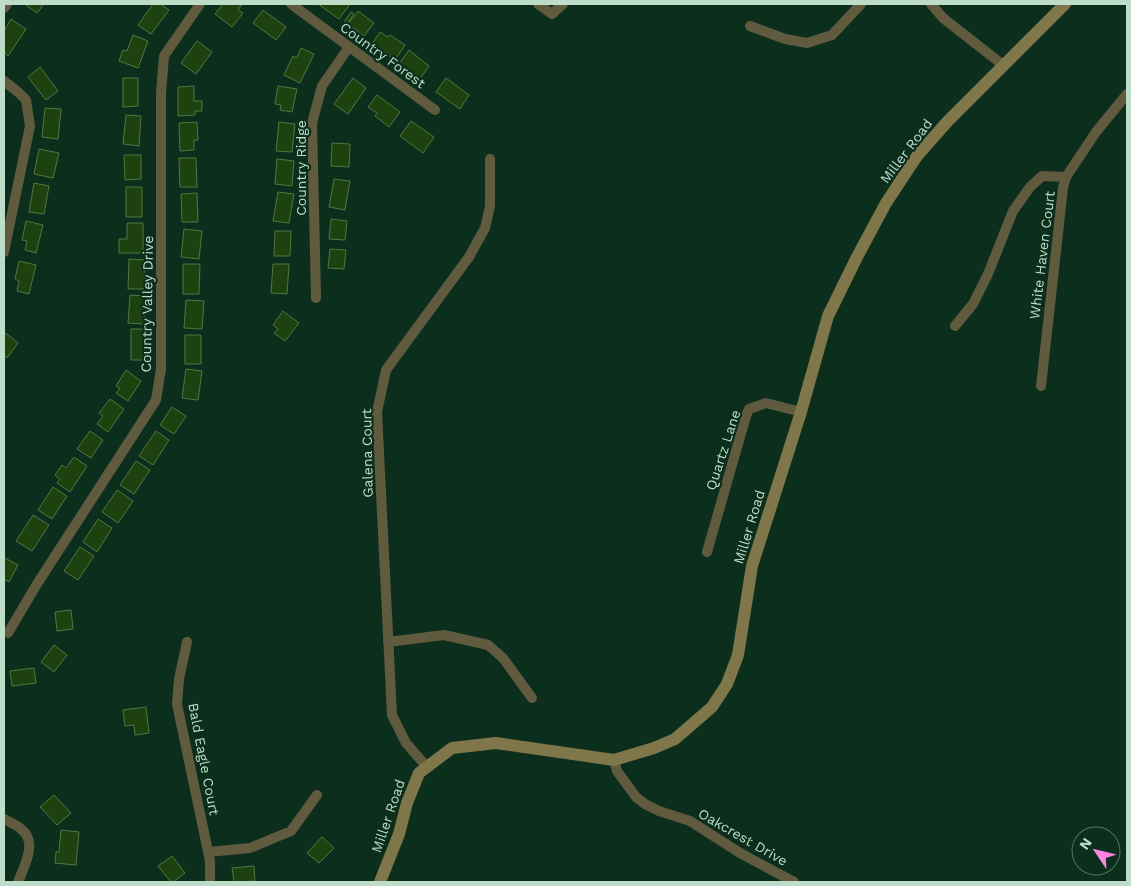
<svg xmlns="http://www.w3.org/2000/svg" width="1131" height="886" font-family="'Work Sans',sans-serif">
<style>
.building{fill:#1e420f;stroke:#517643}
.lines{fill:none;stroke-linecap:round;stroke-linejoin:round}
.street{stroke:#605a3f;stroke-width:10}
.secondary{stroke:#7f764a;stroke-width:12}
.labels{text-anchor:middle;dominant-baseline:central;stroke-width:4.5;stroke-linejoin:round;paint-order:stroke}
.street-label{font-size:14px;fill:#bdddc9;stroke:#0c2f1d}
</style>
<rect width="100%" height="100%" fill="#0c2f1d"/>
<path class="building" d="M28,4h16l-7,9 -10,-7z
M153,4h7l9,6 -18,24 -13,-9z
M223,4h19l-4,6 5,3 -11,14 -17,-13z
M318,4h32l-11,15z
M263,10l23,17 -10,13 -23,-17z
M358,11l16,12 -10,13 -16,-12z
M351,12l3,2 -7,10 -3,-2z
M11,19l15,10 -18,27 -4,-4v-21z
M380,32l8,5 2,-2 15,10 -10,15 -23,-16z
M133,35l15,6 -10,27 -19,-7 4,-11 4,1z
M197,41l15,11 -16,22 -15,-11z
M301,48l13,6 -14,29 -16,-8 9,-19 4,2z
M409,50l20,16 -9,13 -21,-15z
M40,67l18,24 -12,9 -18,-23z
M123,78h15v28l-15,1z
M353,78l13,10 -18,26 -14,-10z
M446,78l23,17 -9,14 -24,-17z
M194,86v15h8v10h-7v4l-17,1v-29z
M278,86l19,3 -5,23 -12,-2 1,-5 -6,-1z
M377,95l23,17 -11,15 -14,-11 2,-3 -9,-6z
M45,108l16,1 -3,30 -16,-2z
M126,115l15,1 -2,30 -16,-2z
M411,121l23,16 -11,16 -23,-17z
M197,122l1,18h-4v10l-14,1 -1,-28z
M279,122l16,2 -3,28 -16,-1z
M332,143l18,1 -1,23 -18,-1z
M39,149l20,4 -6,25 -19,-4z
M124,155h17v24l-16,1z
M179,158h17l1,29h-17z
M277,159l17,2 -2,25 -17,-2z
M334,179l16,2 -5,29 -16,-3z
M34,183l15,3 -5,28 -15,-2z
M126,187h16v30h-16z
M278,192l16,2 -5,29 -16,-2z
M197,193l1,29h-16l-1,-28z
M331,219l16,2 -2,19 -16,-1z
M26,221l17,4 -7,28 -11,-3 2,-9 -5,-1z
M127,223h16v30h-24v-14h8z
M184,229l18,2 -3,28 -18,-2z
M275,231h16l-1,25h-16z
M330,249l16,1 -2,19 -16,-1z
M129,259l16,1 -1,29h-16z
M19,261l17,4 -7,29 -12,-3 2,-10 -4,-2z
M183,264h17l-1,30h-16z
M273,264h16l-2,30 -16,-1z
M130,295l16,1 -2,28 -16,-1z
M186,300l18,1 -2,28 -18,-1z
M283,311l16,12 -14,18 -11,-8 4,-4 -5,-4z
M131,329h16v31h-16z
M4,332l14,11 -11,15 -3,-3v1z
M185,335h16v29h-16z
M186,369l16,2 -4,29 -16,-2z
M126,370l15,11 -13,20 -12,-8 4,-5 -4,-2z
M110,399l14,10 -16,23 -11,-8 6,-8 -4,-3z
M172,407l14,9 -12,18 -14,-9z
M90,431l13,9 -12,18 -14,-9z
M156,431l13,9 -16,25 -14,-9z
M74,457l13,9 -17,26 -13,-9 3,-4 -5,-4 7,-10 4,3z
M136,461l14,9 -16,24 -14,-9z
M53,487l14,9 -15,23 -14,-9z
M117,490l16,11 -15,22 -16,-11z
M33,515l16,10 -17,26 -16,-10z
M98,519l14,9 -15,24 -14,-10z
M80,547l14,9 -16,24 -14,-9z
M5,558l13,7 -9,17 -5,-3v-18z
M71,610l2,19 -16,2 -2,-19z
M54,645l13,10 -13,17 -13,-10z
M34,668l2,15 -24,3 -2,-15z
M146,707l3,26 -14,2 -1,-10 -9,1 -2,-16z
M54,795l17,18 -14,12 -17,-18z
M61,830l18,2 -3,33 -21,-2 1,-11h3z
M322,837l12,11 -15,15 -12,-10z
M172,856l13,17 -12,9h-2l-13,-16z
M254,866l1,15 -21,1 -2,-14z"/>
<g class="lines">
<path class="street" d="M291,4l144,106
M538,4l14,10 11,-10
M931,4l12,14 60,47
M4,8l3,-4
M750,26l35,13 22,4 25,-8 29,-31
M4,81l14,11 8,8 4,26 -26,126
M316,298l-4,-175 10,-37 27,-39
M955,326l18,-22 15,-30 25,-63 17,-24 12,-11 24,1
M1041,386l22,-198 3,-11 30,-45 31,-38
M707,552l39,-136 3,-7 17,-6 35,9
M8,633l29,-49 119,-184 5,-31v-276l3,-37 36,-52
M187,642l-8,37 -2,25 33,157v21
M388,642l56,-7 44,10 15,13 29,40
M614,760l3,11 19,26 9,7 14,7 31,10 50,32 54,29
M427,767l-21,-24 -14,-28 -15,-303 9,-42 83,-113 16,-29 5,-22v-47
M4,819c8,4 18,8 23,17 7,13 -4,33 -9,46
M208,852l42,-4 41,-17 26,-36"/>
<path class="secondary" d="M380,882l19,-48 8,-31 12,-30 33,-25 44,-5 118,17 40,-12 21,-9 37,-32 15,-23 11,-29 14,-89 49,-154 27,-96 29,-59 29,-54 31,-47 30,-34 118,-118"/>
</g>
<g class="labels">
<g class="street-label">
<text transform="translate(383 55) rotate(36)">Country Forest</text>
<text transform="translate(906 151) rotate(-53)">Miller Road</text>
<text transform="translate(301 168) rotate(-90)">Country Ridge</text>
<text transform="translate(1042 255) rotate(-83)">White Haven Court</text>
<text transform="translate(147 304) rotate(-89)">Country Valley Drive</text>
<text transform="translate(723 450) rotate(-72)">Quartz Lane</text>
<text transform="translate(367 453) rotate(-91)">Galena Court</text>
<text transform="translate(749 527) rotate(-73)">Miller Road</text>
<text transform="translate(204 759) rotate(79)">Bald Eagle Court</text>
<text transform="translate(388 816) rotate(-71)">Miller Road</text>
<text transform="translate(743 837) rotate(30)">Oakcrest Drive</text>
</g>
</g>
<rect width="1131" height="886" fill="none" stroke="#bdddc9" stroke-width="10"/>
<g transform="translate(1096 851) rotate(305)"><circle r="24" fill="#0c2f1d" stroke="#537562"/>
<path d="M0-4L9 19L0 12L-9 19Z" fill="#fe85df"/>
<text y="-8" font-size="14" font-weight="bold" text-anchor="middle" fill="#bdddc9">N</text>
</g>
</svg>
